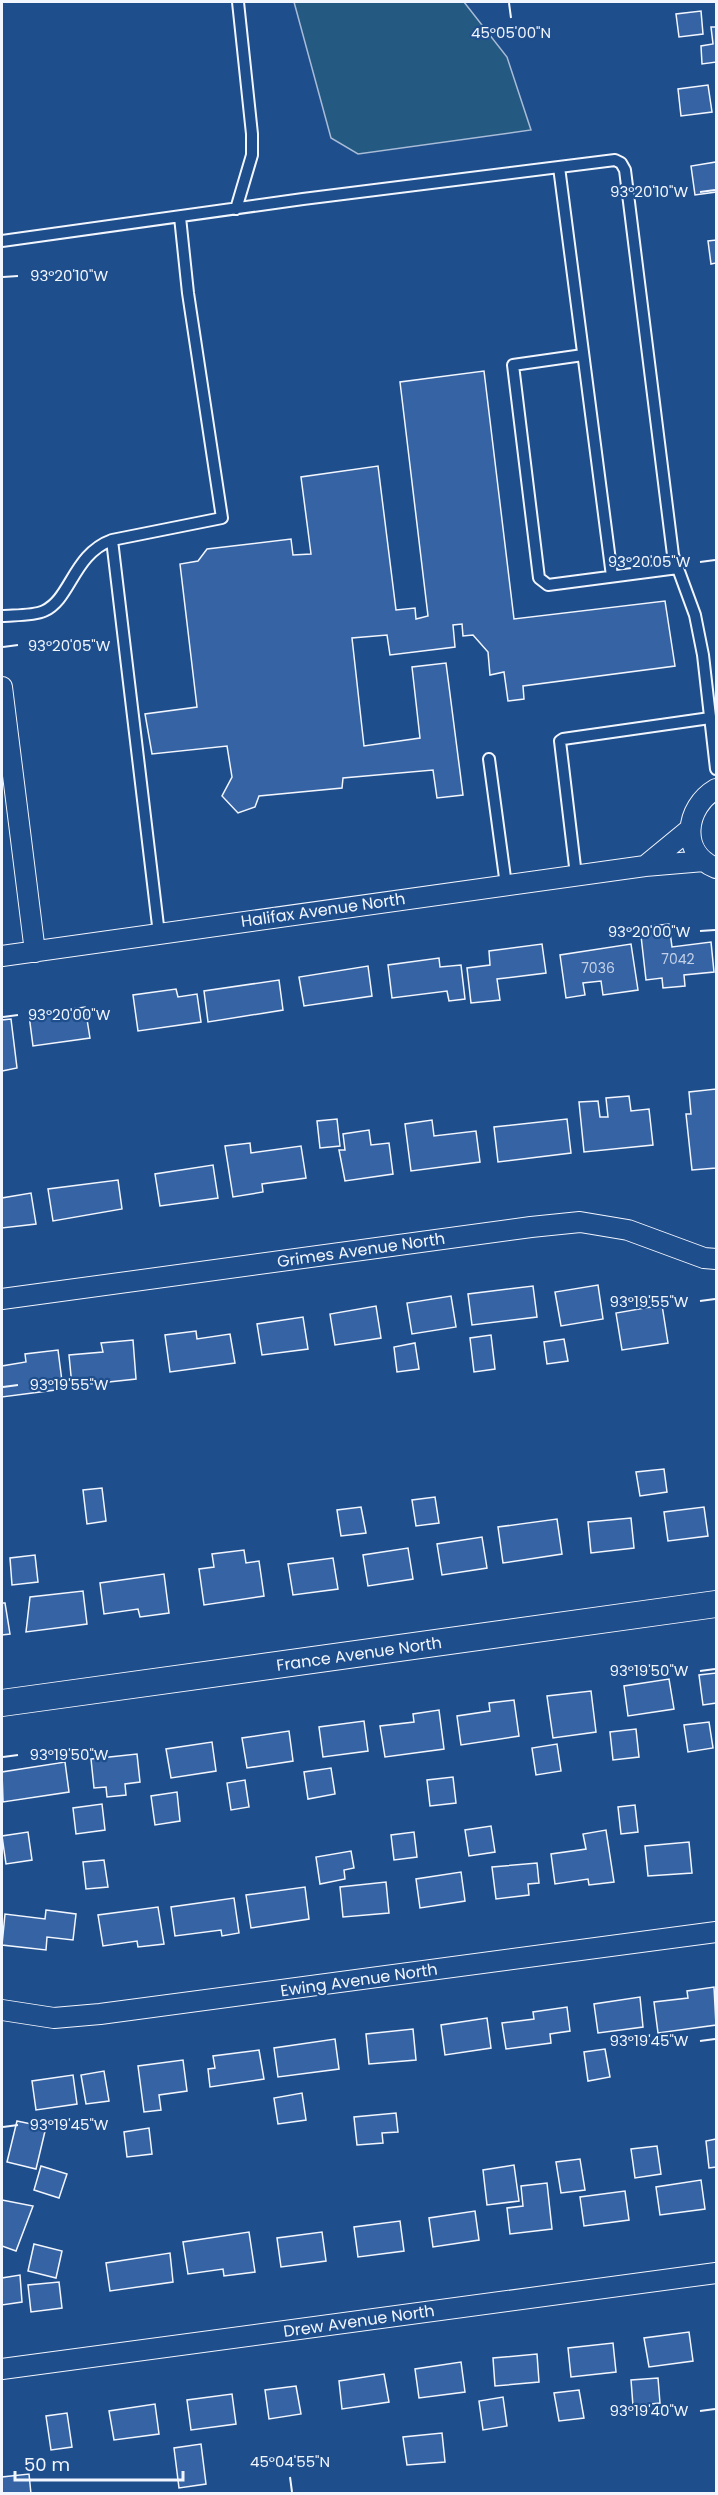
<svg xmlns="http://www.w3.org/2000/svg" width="718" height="2495" font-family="Poppins,sans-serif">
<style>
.green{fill:#245a82;stroke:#a8bbd7;stroke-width:1.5}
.building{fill:#3563a3;stroke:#f2f6ff;stroke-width:1.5}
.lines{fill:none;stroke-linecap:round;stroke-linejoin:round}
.service-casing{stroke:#f2f6ff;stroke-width:14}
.minor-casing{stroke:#f2f6ff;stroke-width:22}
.tertiary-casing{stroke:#f2f6ff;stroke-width:28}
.service{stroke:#1f4e8c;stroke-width:10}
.minor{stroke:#1f4e8c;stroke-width:20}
.tertiary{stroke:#1f4e8c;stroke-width:26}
.ticks{fill:none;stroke:#f2f6ff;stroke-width:2}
.labels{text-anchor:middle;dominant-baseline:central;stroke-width:4.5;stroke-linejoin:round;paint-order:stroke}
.number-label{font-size:14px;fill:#c3d1e8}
.street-label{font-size:16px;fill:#f2f6ff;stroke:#1f4e8c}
.ticks-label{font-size:15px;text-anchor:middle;fill:#f2f6ff;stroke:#1f4e8c;stroke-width:4.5;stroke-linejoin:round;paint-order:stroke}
</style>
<rect width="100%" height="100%" fill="#1f4e8c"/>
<path class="green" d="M294,2h170l43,55 24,73 -173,24 -27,-16z"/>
<path class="building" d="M701,11l2,23 -24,3 -3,-23z
M711,27h5v41v-6l-14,2 -1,-18 12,-2z
M708,85l4,27 -31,4 -3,-27z
M716,162v30l-21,3 -4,-29z
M716,240v23l-5,1 -3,-23z
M484,371l30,248 151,-18 10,65 -152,20 1,13 -16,2 -4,-29 -14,3 -2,-23 -15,-17 -10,1 -1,-12 -9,1 2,22 -65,8 -3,-20 -35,3 12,108 56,-8 -8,-71 34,-4 17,132 -26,3 -4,-28 -90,8 -1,10 -83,8 -4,11 -17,6 -16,-17 10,-19 -5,-31 -75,8 -7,-40 52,-7 -17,-143 18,-3 9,-12 84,-10 2,16 18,-1 -10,-77 77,-11 18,144 19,-2 1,11 12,-3 -28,-234z
M669,924l3,23 39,-5 3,30 -30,3 1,11 -22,2 -1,-10 -16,2 -6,-53z
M542,944l4,29 -49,6 3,21 -29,3 -4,-35 23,-3 -1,-14z
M631,944l7,46 -35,5 -2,-14 -18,2 2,12 -19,3 -6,-43z
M439,958l1,9 21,-2 4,34 -16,2 -2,-10 -55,7 -4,-33z
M368,966l4,30 -68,10 -5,-29z
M279,980l4,30 -75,12 -4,-31z
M176,989l2,8 19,-3 4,28 -63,9 -5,-36z
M85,1007l5,31 -57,8 -4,-31z
M11,1019l6,49 -15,3v-51z
M716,1089v79l-24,2 -6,-56h5l-2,-22z
M629,1096l2,15 18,-2 4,36 -69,7 -5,-50 19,-1 2,16h8l-2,-19z
M337,1119l3,27 -20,2 -3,-27z
M567,1119l4,34 -73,9 -4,-35z
M432,1120l2,16 42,-5 4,31 -69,9 -6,-47z
M369,1130l2,15 18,-2 4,31 -48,7 -6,-31h6l-2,-16z
M250,1143l1,10 50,-7 5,32 -44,6 1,8 -30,5 -8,-51z
M213,1165l5,33 -58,8 -5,-32z
M118,1180l4,29 -69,12 -5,-32z
M31,1193l5,31 -34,4v-30z
M598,1285l5,34 -42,7 -6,-34z
M533,1286l4,31 -65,8 -4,-31z
M451,1296l5,31 -44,7 -5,-31z
M662,1305l6,38 -46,7 -6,-37z
M376,1306l5,32 -46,7 -5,-31z
M303,1317l5,32 -46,6 -5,-31z
M196,1331l1,8 33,-5 5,29 -65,9 -5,-37z
M491,1335l4,34 -21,3 -4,-34z
M564,1339l4,22 -21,3 -3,-22z
M133,1340l3,39 -64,7 -3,-31 34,-3 -2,-9z
M415,1343l4,26 -22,3 -3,-25z
M58,1350l5,39 -61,8v-31l24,-4 -1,-8z
M664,1469l3,23 -27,4 -4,-24z
M102,1488l4,33 -19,3 -4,-34z
M435,1497l4,26 -23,3 -4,-26z
M361,1507l5,26 -25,3 -4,-26z
M704,1507l4,29 -40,5 -4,-29z
M631,1518l3,30 -43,5 -3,-31z
M557,1519l5,35 -59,9 -5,-36z
M482,1537l5,31 -45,7 -5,-31z
M408,1548l5,31 -45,7 -5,-31z
M244,1550l2,13 13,-2 5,35 -60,9 -5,-36 15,-2 -2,-13z
M35,1555l3,27 -26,3 -2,-27z
M333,1558l5,31 -45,6 -5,-31z
M164,1574l5,39 -29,4 -2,-8 -34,5 -4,-31z
M83,1591l4,33 -61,8 4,-35z
M2,1603h3l5,31 -8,1z
M716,1673v30l-13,2 -4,-30z
M669,1679l5,30 -46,7 -4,-30z
M591,1691l5,41 -43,6 -6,-42z
M514,1700l5,36 -58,9 -4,-29 33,-5 -1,-8z
M439,1710l5,39 -59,8 -5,-31 34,-4 -1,-8z
M364,1721l4,30 -45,6 -4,-30z
M709,1722l4,26 -25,4 -4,-27z
M636,1729l3,28 -26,3 -3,-28z
M289,1731l4,30 -46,7 -5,-30z
M212,1742l4,29 -45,7 -5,-29z
M557,1744l4,27 -25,4 -4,-27z
M137,1754l3,28 -15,2 1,11 -19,2 -1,-10 -12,1 -3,-29z
M65,1762l4,30 -66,10 -1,-30z
M331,1768l4,26 -27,5 -4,-27z
M453,1777l3,26 -26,3 -3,-26z
M245,1780l4,27 -18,3 -4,-27z
M177,1792l3,29 -25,4 -4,-29z
M102,1804l3,26 -29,4 -3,-26z
M635,1805l3,27 -17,2 -3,-27z
M491,1826l4,26 -26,4 -4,-26z
M606,1830l8,52 -25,3 -1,-6 -33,5 -4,-30 35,-5 -3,-15z
M28,1832l4,28 -26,4 -4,-28z
M414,1832l3,25 -23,3 -3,-25z
M689,1842l3,31 -44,3 -3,-30z
M351,1851l3,17 -10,2 1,9 -25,5 -4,-27z
M104,1860l4,27 -22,2 -3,-27z
M537,1863l2,20 -11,1 1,11 -33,4 -4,-32z
M461,1872l4,29 -45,7 -4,-29z
M386,1882l3,31 -46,4 -3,-30z
M305,1887l4,32 -58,9 -5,-33z
M234,1898l5,35 -17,3 -1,-6 -46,6 -4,-29z
M158,1907l6,37 -26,3 -1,-6 -34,5 -5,-31z
M46,1910l30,4 -3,26 -26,-3 -1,13 -44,-5 3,-31 40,5z
M714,1987l2,38 -58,8 -4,-31 34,-4 -1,-7z
M640,1997l3,30 -45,6 -4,-29z
M567,2007l3,24 -20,3 1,9 -45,6 -4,-26 32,-4 -1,-7z
M487,2018l4,30 -46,7 -4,-30z
M413,2029l3,31 -47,4 -3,-30z
M335,2039l4,30 -61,8 -4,-29z
M605,2049l5,28 -22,4 -4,-29z
M259,2050l5,29 -54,8 -2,-18 7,-1 -2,-12z
M183,2060l4,31 -28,4 2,15 -17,2 -6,-46z
M104,2071l5,30 -23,3 -5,-29z
M73,2075l4,29 -41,6 -4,-29z
M302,2093l4,27 -28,4 -4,-26z
M396,2113l2,19 -16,1 1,10 -26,2 -3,-28z
M17,2121l29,6 -10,42 -29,-7z
M149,2128l3,26 -25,3 -3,-25z
M716,2139v28l-7,1 -3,-27z
M657,2146l4,28 -26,4 -4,-29z
M580,2159l5,31 -24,3 -5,-31z
M514,2165l5,36 -32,4 -4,-35z
M41,2166l26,8 -8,24 -25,-8z
M701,2180l4,29 -45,6 -4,-28z
M547,2183l5,46 -42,5 -3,-26 16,-2 -2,-20z
M625,2191l4,29 -45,6 -4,-29z
M2,2200l31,6 -17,45 -14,-5z
M475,2211l4,29 -46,7 -4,-29z
M400,2221l4,30 -46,6 -4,-30z
M249,2232l6,40 -31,4 -1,-7 -35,5 -5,-32z
M322,2232l4,29 -45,6 -4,-29z
M34,2244l28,7 -6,27 -28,-7z
M170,2253l3,29 -63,9 -4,-28z
M20,2275l2,27 -20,3v-27z
M59,2282l3,26 -31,4 -3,-27z
M689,2332l4,29 -44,6 -5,-29z
M613,2343l3,29 -45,5 -3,-29z
M537,2354l2,28 -44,4 -2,-28z
M461,2362l4,30 -46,6 -4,-29z
M384,2374l5,28 -47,7 -3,-28z
M658,2378l2,25 -27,3 -2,-26z
M296,2386l5,28 -32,5 -4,-29z
M579,2390l5,28 -25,3 -5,-28z
M232,2394l4,30 -45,6 -4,-30z
M503,2397l4,29 -24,4 -4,-29z
M155,2404l4,30 -45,6 -5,-29z
M67,2413l5,34 -21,3 -5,-34z
M442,2433l3,29 -38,3 -4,-28z
M201,2444l5,40 -27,4 -5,-40z
M29,2474l2,20h-29v-17z"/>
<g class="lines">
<g class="service-casing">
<path id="service" d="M559,167l53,409
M236,209l16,-54v-21l-14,-132
M2,241l301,-42 312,-39 6,3 4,7 48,385 22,60 8,40 13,114
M583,355l-70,10 26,213 9,7 130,-17
M2,616c12,-1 31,0 42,-5 27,-12 29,-57 68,-71
M489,759l17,126
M576,875l-16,-134 3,-2 147,-21
M159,934l-47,-394 110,-22 -34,-225 -8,-76"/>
</g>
<g class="minor-casing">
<path id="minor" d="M2,687l33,265
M716,789c-31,18 -37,64 0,79
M690,829l-45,37 59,-5
M2,956l643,-90
M2,1299l529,-72 49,-5 48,8 76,28 12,1
M2,2010l52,8 46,-4 616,-82
M2,2369l714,-96"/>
</g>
<g class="tertiary-casing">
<path id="tertiary" d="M2,1703l714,-99"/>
</g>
<use href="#service" class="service"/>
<use href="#minor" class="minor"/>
<use href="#tertiary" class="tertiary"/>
</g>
<path class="ticks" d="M509,3l2,15M700,192l15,-2M3,277l15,-1M700,562l15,-2M3,647l15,-2M700,931l15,-1M3,1017l15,-2M700,1301l15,-2M3,1387l15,-2M700,1671l15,-2M3,1757l15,-2M700,2041l15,-2M3,2127l15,-2M700,2411l15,-2M290,2477l2,15"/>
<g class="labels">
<g class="number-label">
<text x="678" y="959">7042</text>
<text x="598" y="968">7036</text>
</g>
<g class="street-label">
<text transform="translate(323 910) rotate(-8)">Halifax Avenue North</text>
<text transform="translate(361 1250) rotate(-8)">Grimes Avenue North</text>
<text transform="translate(359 1654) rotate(-8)">France Avenue North</text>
<text transform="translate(359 1980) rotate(-8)">Ewing Avenue North</text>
<text transform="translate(359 2321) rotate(-8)">Drew Avenue North</text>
</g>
</g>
<g class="ticks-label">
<text x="511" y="38">45°05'00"N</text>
<text x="649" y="197">93°20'10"W</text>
<text x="69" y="281">93°20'10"W</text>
<text x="649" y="567">93°20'05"W</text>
<text x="69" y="651">93°20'05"W</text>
<text x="649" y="937">93°20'00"W</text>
<text x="69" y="1020">93°20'00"W</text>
<text x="649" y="1307">93°19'55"W</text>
<text x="69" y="1390">93°19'55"W</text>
<text x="649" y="1676">93°19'50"W</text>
<text x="69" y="1760">93°19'50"W</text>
<text x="649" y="2046">93°19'45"W</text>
<text x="69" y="2130">93°19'45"W</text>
<text x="649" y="2416">93°19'40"W</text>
<text x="290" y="2467">45°04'55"N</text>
</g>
<rect width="718" height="2495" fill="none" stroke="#f2f6ff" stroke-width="6"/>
<path d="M15 2471v9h168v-9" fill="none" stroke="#f2f6ff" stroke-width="3"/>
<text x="24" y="2471" font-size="18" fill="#f2f6ff" stroke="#1f4e8c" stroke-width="4.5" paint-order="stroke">50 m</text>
</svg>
